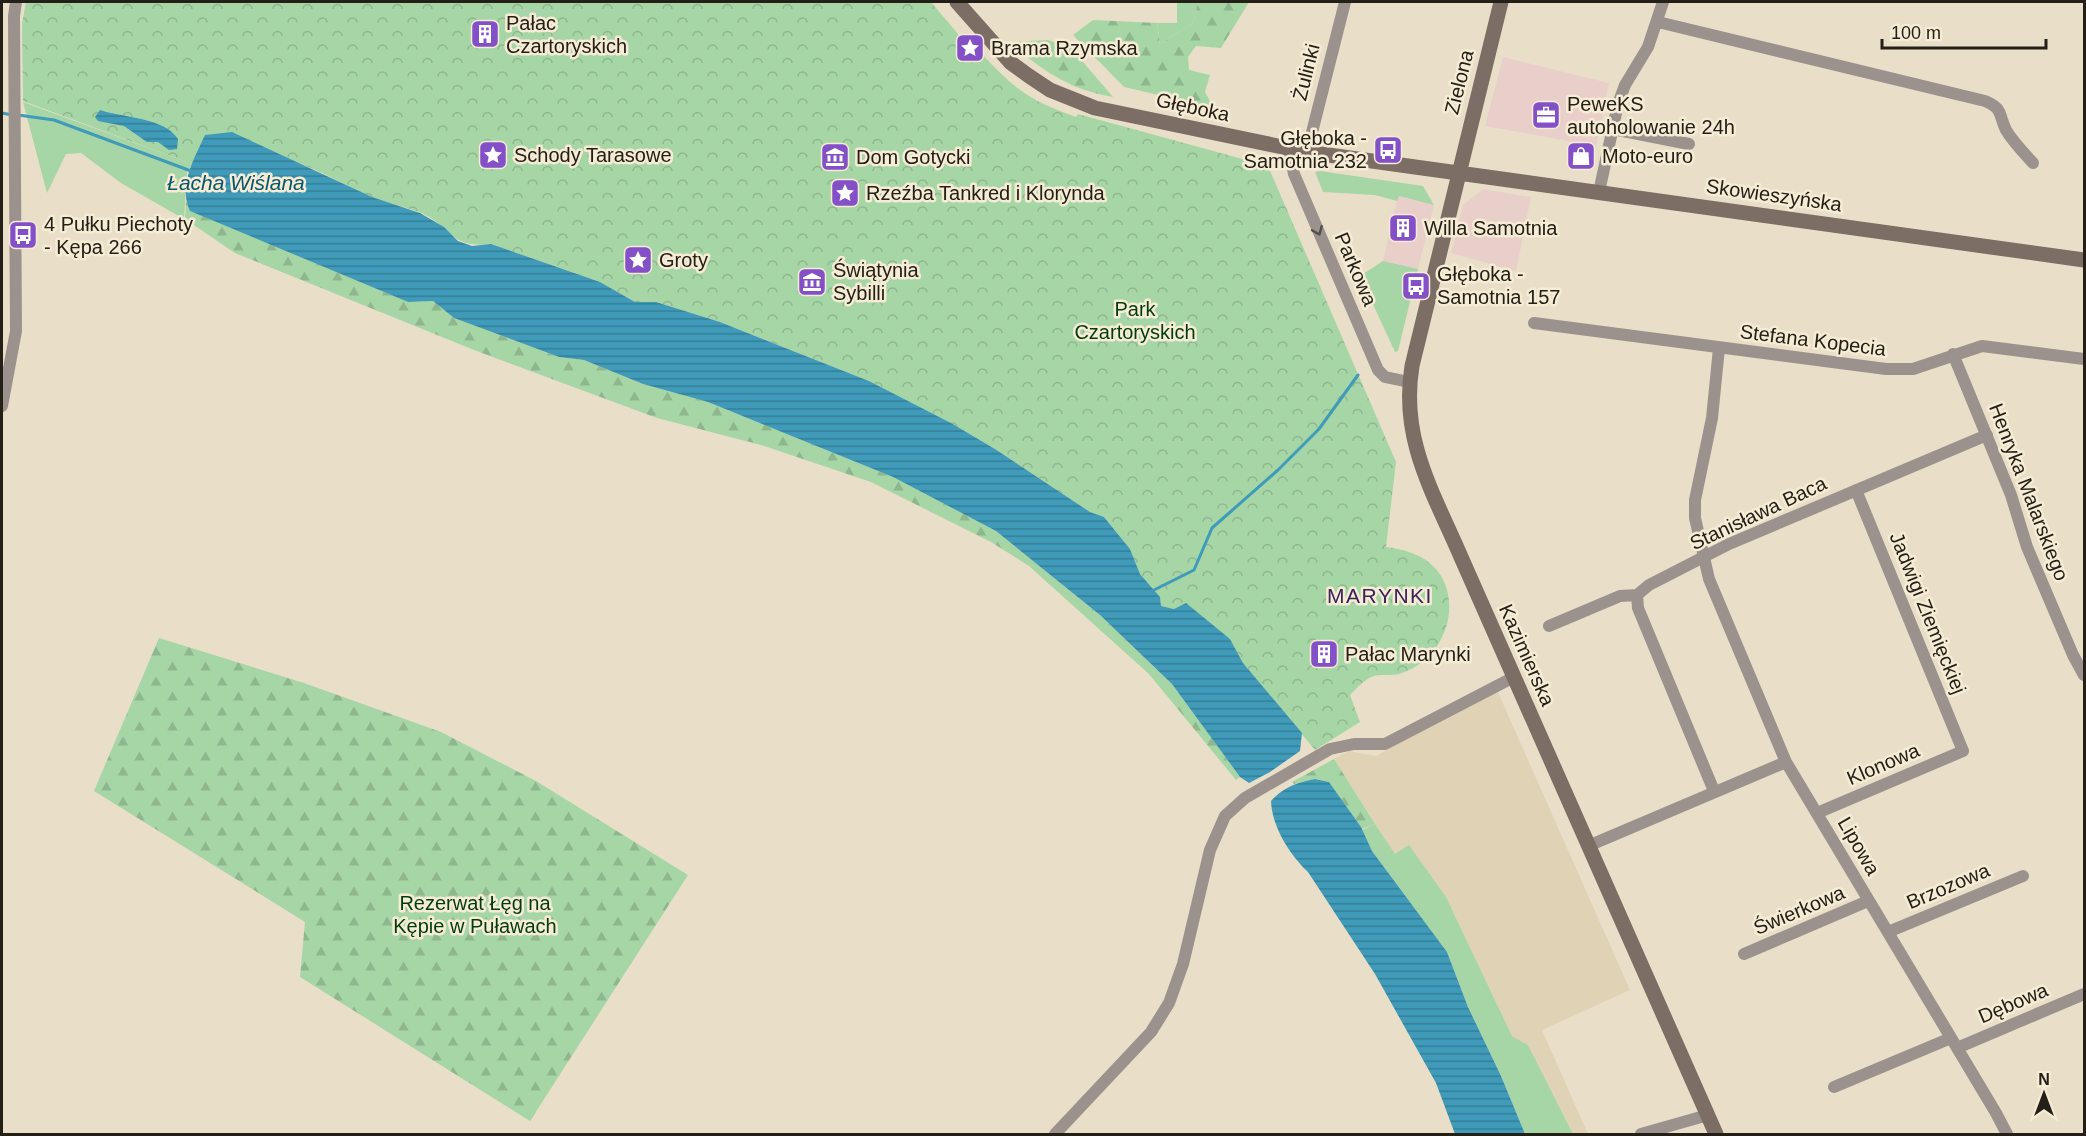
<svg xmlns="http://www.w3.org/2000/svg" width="2086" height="1136" font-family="Helvetica,sans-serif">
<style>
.commercial{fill:#e9cfca}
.built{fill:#e0d2b4}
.grass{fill:#a6d5a6}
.forest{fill:url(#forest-firs)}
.park{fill:url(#park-crowns)}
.water{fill:url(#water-rules)}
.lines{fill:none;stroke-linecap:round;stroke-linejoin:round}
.stream{stroke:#3f9bb9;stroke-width:3}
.street{stroke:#9c928d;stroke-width:12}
.secondary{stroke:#7c6d65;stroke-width:15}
.oneway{stroke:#544e46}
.labels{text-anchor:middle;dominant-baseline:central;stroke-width:5;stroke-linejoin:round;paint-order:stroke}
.poi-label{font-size:20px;fill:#242017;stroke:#f6ecd5;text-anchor:start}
.street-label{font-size:20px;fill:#242017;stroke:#f6ecd5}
.park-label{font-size:20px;fill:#003d08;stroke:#f6ecd5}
.water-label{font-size:21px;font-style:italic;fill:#08566c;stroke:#f6ecd5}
.neighbourhood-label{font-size:21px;letter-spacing:1.5px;fill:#3b225b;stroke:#f6ecd5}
</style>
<defs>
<pattern id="forest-firs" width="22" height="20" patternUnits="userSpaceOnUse" patternTransform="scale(1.5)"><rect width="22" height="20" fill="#a6d5a6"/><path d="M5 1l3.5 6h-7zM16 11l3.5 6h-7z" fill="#8fb78e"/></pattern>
<pattern id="park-crowns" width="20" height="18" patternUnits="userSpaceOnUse" patternTransform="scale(1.5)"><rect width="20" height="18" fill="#a6d5a6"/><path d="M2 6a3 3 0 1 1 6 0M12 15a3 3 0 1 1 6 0" fill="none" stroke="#8fb78e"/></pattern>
<pattern id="water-rules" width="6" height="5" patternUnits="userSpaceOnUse" patternTransform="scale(1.5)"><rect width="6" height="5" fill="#3f9bb9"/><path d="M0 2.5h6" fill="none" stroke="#357e95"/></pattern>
</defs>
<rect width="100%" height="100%" fill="#e9dfc8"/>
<path class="commercial" d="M1503,57l106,26 -13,63 -111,-20z
M1483,189l48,8 -15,74 -65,-18 12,-48z
M1398,196l36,9 -16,64 -35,-8z"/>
<path class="built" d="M1497,690l133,300 -88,40 46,104h-15l-45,-89 -16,-9 -66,-139 -37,-51 -14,9 -61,-96 15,-8 27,5z"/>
<path class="grass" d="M1177,2h21l-5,21 -33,21 -3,-21h20z
M23,102l169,62 -5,8 -3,47 -63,-36 -40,-30 -15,1 -19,39z
M1320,171l103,15 11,19 -35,-9 -2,5 -22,-6 -52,-3 -8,-20z
M1383,261l35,8 -20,82 -3,1 -35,-76z
M1375,824l20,30 14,-9 37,52 66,139 16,9 45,89h-48l-24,-58 -33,-69 -21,-55 -75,-101 -10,-21z"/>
<path class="forest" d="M1198,2h51l-28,46 -25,-2 -8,11 1,13 21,5 -5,17 6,11 -1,4 -86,-20 -51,-52 20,-15 64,3 3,21 33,-21z
M1048,40l23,8 42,49c-43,-7 -71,-26 -103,-55z
M186,201l5,10 217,91 25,-1 21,17 105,39 25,3 59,24 65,18 185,75 103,54 104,84 72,69 68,93 -4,3 -87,-106 -120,-108 -38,-24 -120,-60 -110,-37 -104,-27 -183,-68 -239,-97 -50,-34z
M159,638l145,45 137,49 95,49 152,94 -158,246 -230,-144 5,-55 -211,-131z
M1334,759l41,65 -13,5 -33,-47 -14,-3 -21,5 -2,-2z"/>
<path class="park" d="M26,2h905l44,52 4,-3c35,37 48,49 97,66l2,-3 190,52 128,296 -10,85c25,3 49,12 59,37 14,35 -8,78 -43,89 -9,4 -23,0 -31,4 -8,4 -15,12 -21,18l10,27 -45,28 -72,-87 -13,-24 -56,-30 -13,-3 -1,-9 -20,-23 -10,-25 -26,-32 -14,-5 -95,-63 -44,-26 -82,-42 -149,-59 -64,-20h-21l-35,-20 -109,-38c-42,5 -38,-18 -72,-32 -16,-6 -33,-9 -48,-15 -27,-12 -52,-28 -80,-36 -29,-9 -62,-11 -91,-15l-8,18 -169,-63 -1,-77z"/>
<path class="water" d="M100,110c23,8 64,7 78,29l-1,10 -8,1 -11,-8h-11l-23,-16 -26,-5 -3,-4z
M232,132l140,65 48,16 24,14 14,14 14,5 19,-2 109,38 35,20h21l64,20 149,59 82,42 44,26 95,63 14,5 26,32 10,25 20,23 1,9 13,3 12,-6 44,36 13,24 59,70 -2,18 -30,21 -21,11 -9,-6 -68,-93 -72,-69 -104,-84 -103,-54 -185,-75 -65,-18 -59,-24 -25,-3 -105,-39 -21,-17 -25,1 -218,-91c-12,-26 4,-52 15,-76z
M1315,779l14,3 32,45 11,24 75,101 21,55 33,69 24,58h-70l-19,-51 -61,-109 -67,-102c-18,-17 -36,-45 -37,-71 13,-14 25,-18 44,-22z"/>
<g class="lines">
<path class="stream" d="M2,113l10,2
M18,115l36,5 137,51
M1154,590l40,-20 18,-42 66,-58 41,-41 39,-54"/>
<path class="street" d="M1658,22l327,79c19,8 13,13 21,29 7,12 18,23 27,33
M1613,129l76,15
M1289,149l5,25 84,196 7,7 24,5
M1307,152l38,-150
M1599,192l19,-88 7,-19 23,-38 15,-45
M1534,323l352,46h27l69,-23 102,13
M1719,348l-7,70 -17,82v18l14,61 77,183
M1953,354l58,141 16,52 46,108 11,20
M2,406l14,-75 -2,-315 2,-14
M1637,595l1,13 76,183
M1549,626l71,-30 17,-1 12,-10 80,-41 258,-109
M1817,813l146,-62 -107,-261
M1588,846l198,-84 210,351 11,21
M1888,932l135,-56
M1744,954l124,-53
M1957,1048l127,-54
M1834,1087l117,-49
M1055,1134l96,-102 18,-29 14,-39 27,-114 15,-34 20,-18 85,-49 24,-5h31l129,-67
M1641,1134l67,-19"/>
<path class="secondary" d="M957,2l54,61 18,13 21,14 45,18 212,44 777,108
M1501,2l-89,364c-12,73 21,126 49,191l255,577"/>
</g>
<defs><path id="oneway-chevron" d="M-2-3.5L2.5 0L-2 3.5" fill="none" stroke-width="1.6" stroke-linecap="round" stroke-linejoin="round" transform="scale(1.5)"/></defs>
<use class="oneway" href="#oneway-chevron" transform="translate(1318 231) rotate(67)"/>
<defs>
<g id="building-square" transform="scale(1.5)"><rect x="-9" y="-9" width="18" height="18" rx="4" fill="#8450c7" stroke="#f6ecd5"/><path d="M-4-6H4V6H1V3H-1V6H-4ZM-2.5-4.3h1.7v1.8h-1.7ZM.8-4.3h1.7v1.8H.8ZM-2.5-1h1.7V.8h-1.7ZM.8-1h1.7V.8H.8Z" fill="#fff"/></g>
<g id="sight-square" transform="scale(1.5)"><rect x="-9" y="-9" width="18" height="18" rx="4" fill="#8450c7" stroke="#f6ecd5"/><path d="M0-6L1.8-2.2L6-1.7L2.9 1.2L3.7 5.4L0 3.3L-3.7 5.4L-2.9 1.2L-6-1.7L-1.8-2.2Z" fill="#fff"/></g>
<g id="office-square" transform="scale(1.5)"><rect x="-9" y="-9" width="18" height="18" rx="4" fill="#8450c7" stroke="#f6ecd5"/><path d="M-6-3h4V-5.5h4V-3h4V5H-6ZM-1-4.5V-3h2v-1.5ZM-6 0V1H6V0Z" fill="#fff"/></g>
<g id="bus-square" transform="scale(1.5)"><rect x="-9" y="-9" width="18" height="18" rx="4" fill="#8450c7" stroke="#f6ecd5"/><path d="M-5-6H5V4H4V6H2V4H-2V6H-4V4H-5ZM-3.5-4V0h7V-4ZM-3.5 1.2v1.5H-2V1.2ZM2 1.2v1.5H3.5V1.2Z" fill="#fff"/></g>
<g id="shop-square" transform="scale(1.5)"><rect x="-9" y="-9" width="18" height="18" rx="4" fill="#8450c7" stroke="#f6ecd5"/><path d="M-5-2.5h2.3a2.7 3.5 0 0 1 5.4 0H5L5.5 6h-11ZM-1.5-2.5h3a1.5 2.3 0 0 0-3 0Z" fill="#fff"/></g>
<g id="museum-square" transform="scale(1.5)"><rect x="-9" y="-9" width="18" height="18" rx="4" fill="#8450c7" stroke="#f6ecd5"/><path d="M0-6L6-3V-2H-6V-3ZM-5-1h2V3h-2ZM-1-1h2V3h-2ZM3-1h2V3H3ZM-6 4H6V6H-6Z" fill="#fff"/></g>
</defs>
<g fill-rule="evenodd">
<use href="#building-square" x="485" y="34"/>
<use href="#sight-square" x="970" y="48"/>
<use href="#office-square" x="1546" y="115"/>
<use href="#bus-square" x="1388" y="150"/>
<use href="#sight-square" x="493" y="155"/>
<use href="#shop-square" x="1581" y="156"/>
<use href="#museum-square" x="835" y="157"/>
<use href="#sight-square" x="845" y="193"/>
<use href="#building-square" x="1403" y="228"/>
<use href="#bus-square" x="23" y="235"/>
<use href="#sight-square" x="638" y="260"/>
<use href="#museum-square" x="812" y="282"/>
<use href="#bus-square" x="1416" y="286"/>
<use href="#building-square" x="1324" y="654"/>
</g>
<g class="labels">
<g class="poi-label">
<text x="506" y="23">Pałac<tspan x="506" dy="23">Czartoryskich</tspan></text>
<text x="991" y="48">Brama Rzymska</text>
<text x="1567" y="104">PeweKS<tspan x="1567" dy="23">autoholowanie 24h</tspan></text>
<text x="1367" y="138" text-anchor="end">Głęboka -<tspan x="1367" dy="23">Samotnia 232</tspan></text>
<text x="514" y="155">Schody Tarasowe</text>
<text x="1602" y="156">Moto-euro</text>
<text x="856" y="157">Dom Gotycki</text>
<text x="866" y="193">Rzeźba Tankred i Klorynda</text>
<text x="44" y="224">4 Pułku Piechoty<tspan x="44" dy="23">- Kępa 266</tspan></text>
<text x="1424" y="228">Willa Samotnia</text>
<text x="659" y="260">Groty</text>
<text x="833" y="270">Świątynia<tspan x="833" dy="23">Sybilli</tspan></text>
<text x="1437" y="274">Głęboka -<tspan x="1437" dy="23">Samotnia 157</tspan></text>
<text x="1345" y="654">Pałac Marynki</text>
</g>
<g class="street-label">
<text transform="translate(1306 72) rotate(-76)">Żulinki</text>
<text transform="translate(1459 82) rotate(-76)">Zielona</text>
<text transform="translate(1193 107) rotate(12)">Głęboka</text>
<text transform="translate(1774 195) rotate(8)">Skowieszyńska</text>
<text transform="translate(1356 269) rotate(67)">Parkowa</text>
<text transform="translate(1813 340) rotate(7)">Stefana Kopecia</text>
<text transform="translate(2029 492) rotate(69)">Henryka Malarskiego</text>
<text transform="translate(1758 513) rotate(-25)">Stanisława Baca</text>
<text transform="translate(1928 613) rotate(68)">Jadwigi Ziemięckiej</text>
<text transform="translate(1527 655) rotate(66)">Kazimierska</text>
<text transform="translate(1883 764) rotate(-23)">Klonowa</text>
<text transform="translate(1859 846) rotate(60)">Lipowa</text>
<text transform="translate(1948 886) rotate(-23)">Brzozowa</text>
<text transform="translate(1799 910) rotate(-23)">Świerkowa</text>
<text transform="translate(2013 1003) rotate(-23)">Dębowa</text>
</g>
<g class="park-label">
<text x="1135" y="309">Park<tspan x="1135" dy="23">Czartoryskich</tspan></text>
<text x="475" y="903">Rezerwat Łęg na<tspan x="475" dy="23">Kępie w Puławach</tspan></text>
</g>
<g class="water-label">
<text x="236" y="182">Łacha Wiślana</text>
</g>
<g class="neighbourhood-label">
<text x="1380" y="595">MARYNKI</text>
</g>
</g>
<rect width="2086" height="1136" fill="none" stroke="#242017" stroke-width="6"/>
<g transform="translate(2044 1094)" stroke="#f6ecd5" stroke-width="4.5" paint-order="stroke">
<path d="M0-4.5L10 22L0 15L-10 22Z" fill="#242017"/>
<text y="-9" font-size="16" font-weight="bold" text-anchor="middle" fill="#242017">N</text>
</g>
<path d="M1882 39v9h164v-9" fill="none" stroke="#242017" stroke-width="3"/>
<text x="1891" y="39" font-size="18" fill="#242017" stroke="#f6ecd5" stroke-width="4.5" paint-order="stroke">100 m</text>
</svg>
